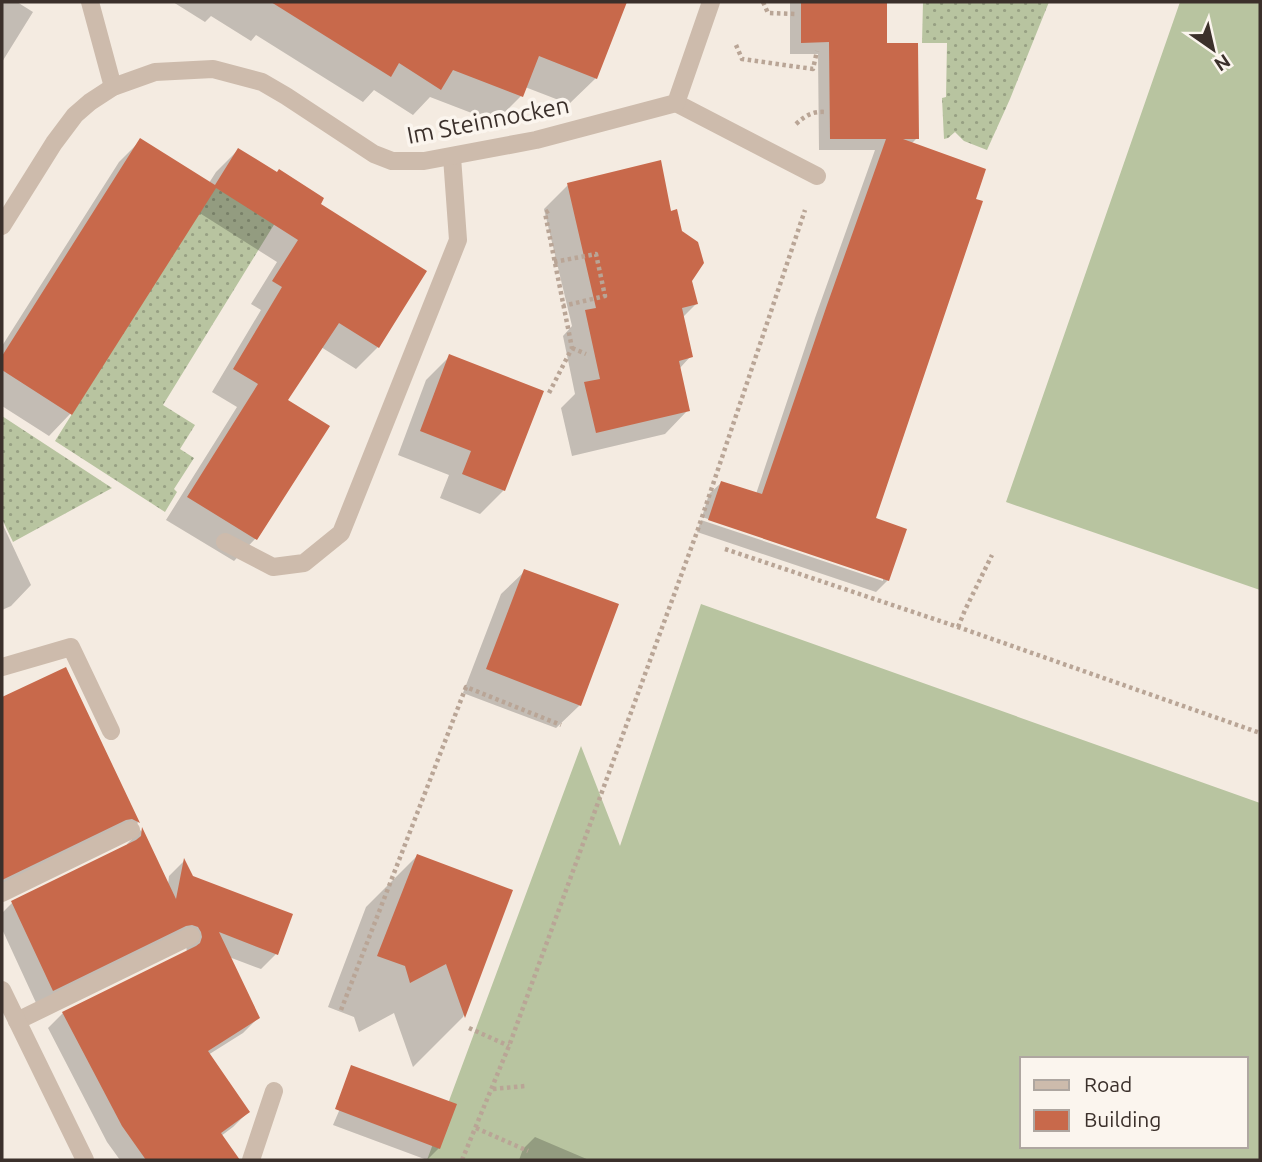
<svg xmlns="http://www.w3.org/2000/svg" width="1262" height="1162" font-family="Ubuntu,sans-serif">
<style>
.grass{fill:#b8c4a0;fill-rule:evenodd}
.garden{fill:url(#garden-dots)}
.shadow{fill:#0003}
.building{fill:#c8694b}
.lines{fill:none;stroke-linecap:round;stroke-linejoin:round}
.path{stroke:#b9a596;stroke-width:4.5;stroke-dasharray:3.5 3.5;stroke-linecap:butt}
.service{stroke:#cdbbac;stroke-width:18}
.minor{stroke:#cdbbac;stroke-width:18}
.labels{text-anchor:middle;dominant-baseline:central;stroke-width:7;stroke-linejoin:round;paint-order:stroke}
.street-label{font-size:24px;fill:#3b302b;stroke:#fbf5ee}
</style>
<defs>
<pattern id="garden-dots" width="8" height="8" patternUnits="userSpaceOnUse" patternTransform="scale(1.75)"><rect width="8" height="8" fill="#b8c4a0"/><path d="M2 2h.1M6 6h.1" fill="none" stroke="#97a083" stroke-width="1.8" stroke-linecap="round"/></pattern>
</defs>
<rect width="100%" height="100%" fill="#f4ebe1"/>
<path class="grass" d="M1180,2h80v588l-254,-88z
M701,604l559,199v357h-833l154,-414 39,100zM1022,1059h224v87h-224z"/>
<path class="garden" d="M923,2h126l-39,97 -23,51 -23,-9 -9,-9 -7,6 -4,1 -2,-41 4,-1 1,-54h-25z
M215,187l60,36 -112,182 32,20 -15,24 14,9 -20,31 3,3 -12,20 -110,-71z
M2,416l110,72 -99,54 -11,-23z"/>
<path class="shadow" d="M2,2h15l16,10 -31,50z
M173,2h289l19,11 4,-11h140l-29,76 -27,26 -44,-17 -4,9 -26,26 -65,-25 -17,18 -39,-25 -11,12 -107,-67 -5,6 -40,-25 -6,6z
M790,2h96l1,43 30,93 -6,6 -38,375 15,61 -12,12 -179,-60 4,-12 182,61v-4l-181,-60 7,-23 12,-11 35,11 59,-176 60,-168h-56l-1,-96h-28z
M141,140l68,43 7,-11 22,-22 80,54 107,68 -47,75 -22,22 -35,-22 -35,53 41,26 -72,113 -21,22 -68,-41 71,-113 -25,-15 49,-82 -10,-6 26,-42 -79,-50 -128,202 -21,22 -47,-30v-60l117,-184z
M568,185l101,28 27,91 -14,14 9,38 -12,13 9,41 -23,24 -93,22 -11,-48 14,-14 -12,-58 9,-10 -28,-117z
M450,356l54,134 -24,24 -40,-16 9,-23 -51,-20 28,-75z
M2,523l29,62 -20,21 -9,4z
M525,571l55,134 -24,23 -93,-35 38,-99z
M65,669l73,154 -20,20 -116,46v-190z
M141,830l27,55 1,-9 15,-15 7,16 85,77 -15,15 -32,-12 29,61 -15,15 -35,22 40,57 -15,15 -12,9 15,24h-116l-13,-18 -59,-114 15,-15 124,-61 -1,-6 -149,59 -35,-76v-16l10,-10 115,-56v-3z
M417,856l94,35 -48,126 -50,50 -19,-54 -35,19 -5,-15 -26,-10 38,-100z
M351,1083l88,65 -12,12 -94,-35z
M535,1137l54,23h-70l4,-11z"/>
<path class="building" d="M271,2h356l-30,77 -58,-23 -16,41 -70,-27 -12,20 -42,-27 -8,14z
M801,2h86v41h31l1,96h-16l83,30 -10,30 7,2 -107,317 31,11 -18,52 -181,-61 13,-39 41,13 65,-189 59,-166h-56l-1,-97 -28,1z
M140,138l75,47 23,-37 39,24 2,-3 45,29 -3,6 106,67 -48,77 -40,-25 -51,77 42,26 -73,114 -70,-43 71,-113 -25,-15 49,-82 -10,-6 26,-41 -82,-52 -144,227 -70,-45v-14z
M661,160l10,51 6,-2 5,22 16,11 6,21 -12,18 6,23 -16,4 11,49 -14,4 11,50 -94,22 -12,-51 16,-3 -15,-69 11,-2 -29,-125z
M449,354l95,37 -39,100 -43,-17 9,-23 -51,-20z
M524,569l95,35 -38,102 -95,-37z
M66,667l74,156 -8,-4 -6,1 -124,60v-183z
M142,827l34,72 8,-41 9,18 100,38 -15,41 -59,-23 41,86 -52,33 42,61 -29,21 19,27h-94l-24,-34 -60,-114 134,-66 4,-3 2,-6 -1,-5 -3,-5 -6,-2 -6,1 -133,65 -42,-90 125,-61 5,-4z
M417,854l96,36 -48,128 -19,-54 -36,19 -5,-17 -28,-10z
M351,1065l106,39 -17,45 -105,-40z"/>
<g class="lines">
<path class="path" d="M763,2l5,11 27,1
M736,45l6,14 71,10 4,-18
M796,124c10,-9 17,-13 30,-12
M554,262l42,-8 9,42 -42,10
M572,348l14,6
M549,393l23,-45 -27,-135 6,-4
M725,549l233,78 302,106
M958,627l7,-17 27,-55
M341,1010l125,-323 95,38
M469,1028l40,18
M493,1089l32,-3
M476,1128l52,23
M462,1160l47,-114 188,-514 108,-322"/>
<path class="service" d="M90,2l23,85
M676,103l141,73
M225,542l48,25 31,-4 37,-30 117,-293 -6,-83
M2,667l69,-20 40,84
M2,893l129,-63
M17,1021l174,-85
M251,1160l23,-69"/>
<path class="minor" d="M2,226l52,-83 21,-28 15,-13 23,-15 42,-15 58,-3 49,13 24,14 88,58 18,7h32l112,-21 140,-37 35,-101
M2,990l83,170"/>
</g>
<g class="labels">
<g class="street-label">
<text transform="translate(488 120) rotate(-11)">Im Steinnocken</text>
</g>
</g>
<rect width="1262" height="1162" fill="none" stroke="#3b302b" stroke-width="7"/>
<rect x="1020" y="1057" width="228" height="91" fill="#fbf5ee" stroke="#aea6a0" stroke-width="2"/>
<rect x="1034" y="1080" width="35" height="10" fill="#cdbbac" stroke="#aea6a0" stroke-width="2"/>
<text x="1084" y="1092" font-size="21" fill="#3b302b">Road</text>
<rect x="1034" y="1110" width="35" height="21" fill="#c8694b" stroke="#aea6a0" stroke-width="2"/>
<text x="1084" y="1127" font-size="21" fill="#3b302b">Building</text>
<g transform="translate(1213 49) rotate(146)" stroke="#fbf5ee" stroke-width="5" paint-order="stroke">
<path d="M0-5L12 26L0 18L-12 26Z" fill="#3b302b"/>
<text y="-10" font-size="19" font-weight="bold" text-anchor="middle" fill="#3b302b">N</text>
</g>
</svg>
